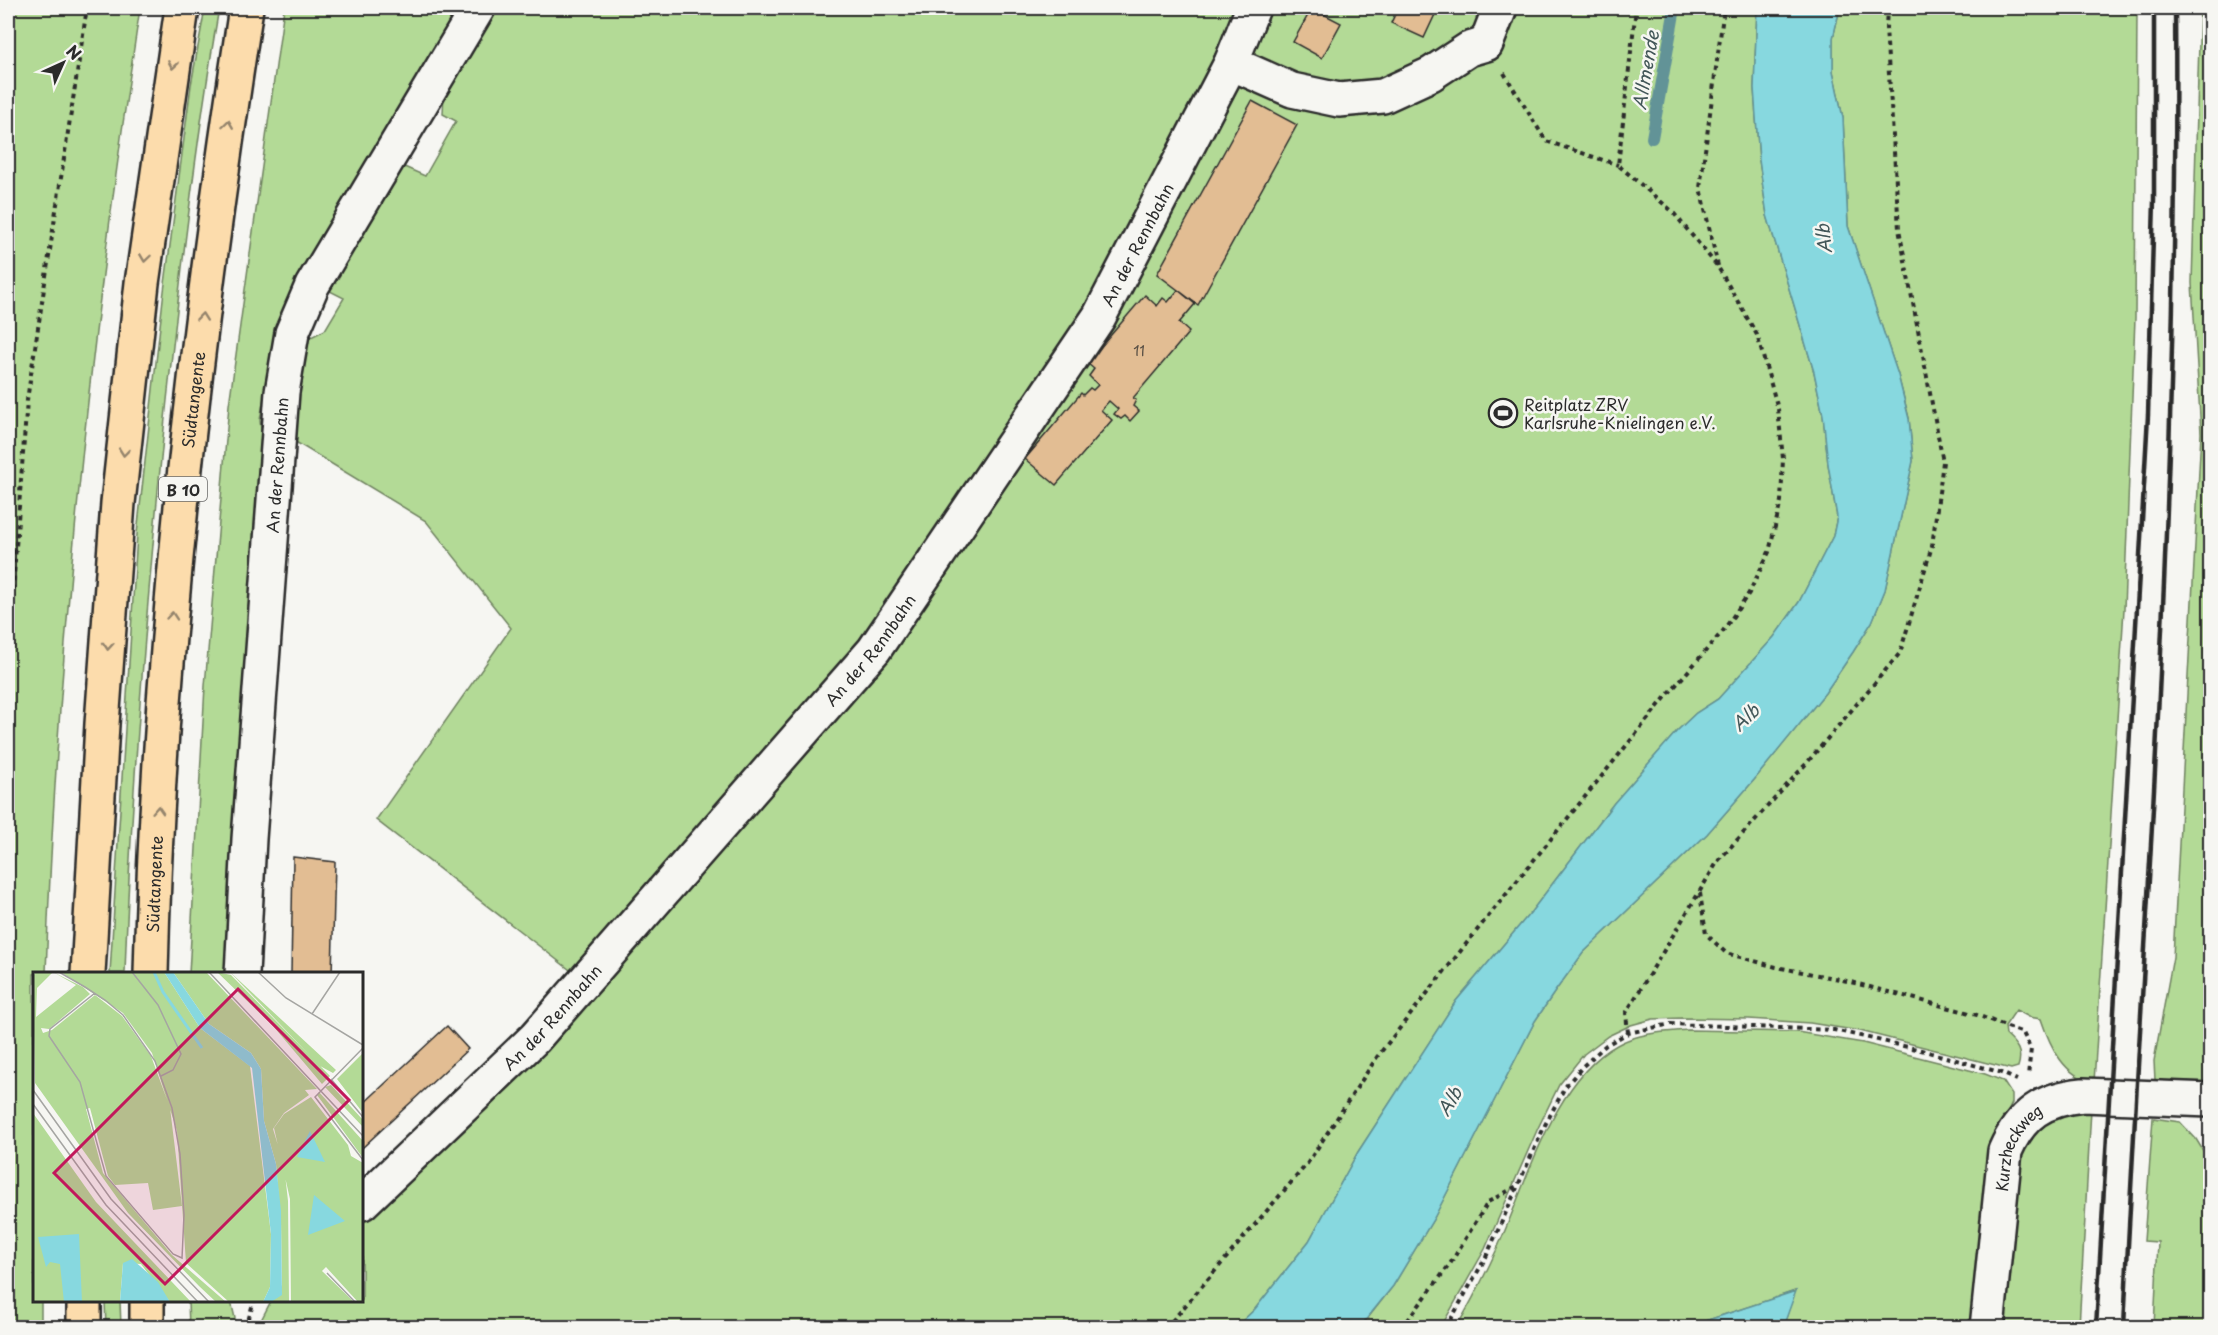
<svg xmlns="http://www.w3.org/2000/svg" width="2218" height="1335" font-family="'Playpen Sans',sans-serif">
<style>
.green{fill:#b3da96;stroke:#6f8260;stroke-width:1.5}
.water{fill:#87d8df;stroke:#629397;stroke-width:1.5}
.lines{fill:none;stroke-linecap:round;stroke-linejoin:round}
.stream{stroke:#629397;stroke-width:12}
.building{fill:#e2bd93;stroke:#2b2b2b;stroke-width:1.5}
.minor-casing{stroke:#2b2b2b;stroke-width:38}
.highway-casing{stroke:#2b2b2b;stroke-width:38}
.path{stroke:#2b2b2b;stroke-width:4;stroke-dasharray:4.5 4.5;stroke-linecap:butt}
.minor{stroke:#f6f6f2;stroke-width:33}
.highway{stroke:#fcdcac;stroke-width:33}
.rail{stroke:#2b2b2b;stroke-width:4.5}
.oneway{stroke:#94846c}
.labels{text-anchor:middle;dominant-baseline:central;stroke-width:5;stroke-linejoin:round;paint-order:stroke}
.number-label{font-size:14px;fill:#595045}
.shield{fill:#f6f6f2;stroke:#686867;stroke-width:1.5}
.shield-label{font-size:15px;font-weight:bold;fill:#2b2b2b}
.street-label{font-size:16px;fill:#2b2b2b;stroke:#f6f6f2}
.poi-label{font-size:16px;fill:#2b2b2b;stroke:#f6f6f2;text-anchor:start}
.water-label{font-size:18px;font-style:italic;fill:#425658;stroke:#f6f6f2}
.inset-river{fill:none;stroke:#87d8df;stroke-width:3}
.inset-road{fill:none;stroke:#a5a5a2;stroke-width:1.5}
.view{fill:#c2185b;fill-opacity:0.15;stroke:#c2185b;stroke-width:3}
.inset-edge{fill:none;stroke:#2b2b2b;stroke-width:3}
</style>
<rect width="100%" height="100%" fill="#f6f6f2"/>
<filter id="ink" filterUnits="userSpaceOnUse"><feTurbulence type="fractalNoise" baseFrequency=".0167" numOctaves="2"/><feDisplacementMap in="SourceGraphic" scale="12" xChannelSelector="R" yChannelSelector="G"/><feConvolveMatrix kernelMatrix="1 2 1 2 8 2 1 2 1" color-interpolation-filters="sRGB"/></filter>
<g filter="url(#ink)">
<path class="green" d="M8,8h132c-49,320 -83,642 -94,965l-12,1v326l7,1v27l-33,-1z
M205,8h14c-24,139 -40,280 -55,420 -18,182 -33,363 -39,545h-15l27,-439 26,-235 28,-214z
M284,8h190l-206,367 -8,45 4,38 -31,515 -44,1 16,-288 24,-281z
M497,8h743l-147,300 -233,335 -286,330 -198,-153 135,-192 -85,-107 -132,-80 1,-56 12,-46 18,-9 19,-32 -20,-10 78,-122 23,10 31,-55 -13,-7 1,-21z
M1265,8h492l-3,80 5,72 8,55 47,157 9,43 5,49 9,53 -4,19 -34,66 -25,35 -56,62 -22,14 -19,18 -63,72 -83,109 -75,89 -98,151 -49,89 -54,68 -19,18 -979,1 14,-27 91,-1v-90l542,-593z
M1840,8h297l-2,310 -11,291 -30,473c-30,-5 -44,-36 -53,-63l-12,-2 -13,-7 -11,16 1,9c11,10 17,17 12,32l-7,2 -151,-38 -50,-8 -61,-4 -66,-1 -30,1 -22,6 -23,11 -24,18 -25,31 -21,43 -53,121 -44,78 -81,1 33,-42 41,-68 101,-197 21,-31 27,-37 124,-119 47,-54 71,-87 28,-41 19,-30 13,-32 28,-129 -4,-43 -11,-43 -50,-149 -5,-108 -10,-47v-33z
M2200,8h10v1074l-55,-2 -1,-19 19,-104 28,-524 -9,-150z
M1688,1030l109,2 66,11 122,31 18,7 9,14v8l-22,48 -8,60 -10,116h-189l12,-36 -108,36 -231,1c15,-25 28,-51 40,-77 30,-64 56,-170 121,-206 21,-12 47,-13 71,-15z
M2091,1109l-12,218 -78,1 15,-169 10,-19 29,-27z
M2153,1118l27,4 16,17 8,13 6,28v93l-4,54h-52l4,-85 -14,-1z
M105,1301h15l1,26h-15z
M188,1301h43l6,26h-48z"/>
<path class="water" d="M1757,8h83l-7,30v33l10,47 5,108 50,149 11,44 4,42 -28,129 -13,32 -19,30 -28,41 -71,87 -47,54 -124,119 -27,37 -21,31 -101,197 -41,68 -33,41h-124l19,-18 54,-68 49,-89 98,-151 75,-89 83,-109 63,-72 19,-18 22,-14 56,-62 25,-35 34,-66 4,-19 -9,-53 -5,-49 -9,-43 -47,-157 -8,-55 -5,-72z
M1796,1291l-13,36h-96z"/>
<g class="lines">
<path class="stream" d="M1652,138l23,-130"/>
</g>
<path class="building" d="M1312,8l29,15 -19,35 -29,-16z
M1398,8h40l-14,30 -33,-15z
M1252,101l45,24 -99,180 -41,-31z
M1178,290l17,14 -16,19 10,9 -56,66 3,2 -3,6 6,5 -9,10 -5,-5 -4,3 -7,-5 4,-5 -9,-8 -8,9 11,10 -56,65 -31,-26 56,-66 2,2 7,-7 3,2 5,-5 -9,-9 5,-7 -7,-6 58,-68 12,11 6,-8 5,4z
M293,857l42,5 -3,112h-41z
M447,1026l21,23 -106,99v-43z"/>
<g class="lines">
<g class="minor-casing">
<g id="minor">
<path d="M1231,63l61,27 47,10 44,-4 48,-22 38,-25 17,-5 14,-36"/>
<path id="s1" d="M242,974l7,-135 33,-447 10,-59 20,-47 166,-278"/>
<path id="s2" d="M362,1203l173,-165 339,-388 225,-333 132,-254 22,-55"/>
<path id="s3" d="M1987,1328l18,-177c16,-37 38,-52 78,-56l127,5"/>
</g>
</g>
<g class="highway-casing">
<g id="highway">
<path d="M88,974l14,-250 16,-221 24,-220 40,-275"/>
<path id="s4" d="M151,974c7,-322 46,-648 95,-966"/>
<path d="M84,1300v28"/>
<path d="M147,1300v28"/>
</g>
</g>
<path class="path" d="M1504,73l42,68 72,24
M1718,266l-18,-78 24,-180
M8,653l19,-253 60,-392
M1700,893l6,41 20,19 50,14 63,12 138,36 46,18 8,16 -3,26
M1628,1033l-2,-20 92,-152 87,-96 95,-112 32,-107 11,-84 -44,-233 -13,-201 1,-20
M246,1328l8,-28
M1166,1328l141,-164 70,-107 93,-118 199,-246 54,-62 26,-38 20,-41 12,-51 2,-42 -5,-50 -21,-74 -39,-68 -46,-56 -54,-46 18,-157
M1402,1328l48,-64 38,-62 29,-16
M1446,1328l40,-71 59,-132 20,-38 18,-21 23,-21 22,-12 43,-9 163,6 87,20 78,22 18,8"/>
<use href="#minor" class="minor"/>
<use href="#highway" class="highway"/>
<path class="rail" d="M2096,1328l52,-913 6,-215v-192
M2124,1328c10,-226 27,-451 37,-677 10,-214 16,-429 14,-643"/>
</g>
<defs><path id="oneway-chevron" d="M-2-3.5L2.5 0L-2 3.5" fill="none" stroke-width="1.6" stroke-linecap="round" stroke-linejoin="round" transform="scale(1.5)"/></defs>
<g class="oneway">
<use href="#oneway-chevron" transform="translate(173 65) rotate(99)"/>
<use href="#oneway-chevron" transform="translate(228 124) rotate(-82)"/>
<use href="#oneway-chevron" transform="translate(145 258) rotate(98)"/>
<use href="#oneway-chevron" transform="translate(202 317) rotate(-84)"/>
<use href="#oneway-chevron" transform="translate(124 452) rotate(96)"/>
<use href="#oneway-chevron" transform="translate(172 616) rotate(-85)"/>
<use href="#oneway-chevron" transform="translate(108 646) rotate(94)"/>
<use href="#oneway-chevron" transform="translate(158 810) rotate(-87)"/>
</g>
</g>
<defs>
<g id="stadium-ring" transform="scale(1.5)"><circle r="9.5" fill="#f6f6f2" stroke="#2b2b2b" stroke-width="1.5"/><path d="M0-5a6.5 5 0 1 0 0 10a6.5 5 0 1 0 0-10ZM-3.5-1.8h7v3.6h-7Z" fill="#2b2b2b"/></g>
</defs>
<g fill-rule="evenodd">
<use href="#stadium-ring" x="1503" y="413"/>
</g>
<g class="labels">
<g class="number-label">
<text x="1139" y="350">11</text>
</g>
<rect class="shield" x="159" y="477" width="48" height="24" rx="4.5"/>
<g class="shield-label">
<text x="183" y="489">B 10</text>
</g>
<g class="street-label">
<text stroke="none"><textPath href="#s2" startOffset="1238">An der Rennbahn</textPath></text>
<text stroke="none"><textPath href="#s4" startOffset="576">Südtangente</textPath></text>
<text stroke="none"><textPath href="#s1" startOffset="510">An der Rennbahn</textPath></text>
<text stroke="none"><textPath href="#s2" startOffset="752">An der Rennbahn</textPath></text>
<text stroke="none"><textPath href="#s4" startOffset="90">Südtangente</textPath></text>
<text stroke="none"><textPath href="#s2" startOffset="266">An der Rennbahn</textPath></text>
<text stroke="none"><textPath href="#s3" startOffset="186">Kurzheckweg</textPath></text>
</g>
<g class="poi-label">
<text x="1524" y="404">Reitplatz ZRV<tspan x="1524" dy="18">Karlsruhe-Knielingen e.V.</tspan></text>
</g>
<g class="water-label">
<text transform="translate(1645 70) rotate(-80)">Allmende</text>
<text transform="translate(1823 239) rotate(-96)">Alb</text>
<text transform="translate(1745 717) rotate(-44)">Alb</text>
<text transform="translate(1449 1101) rotate(-59)">Alb</text>
</g>
</g>
<g transform="translate(33 972)">
<rect width="330" height="330" fill="#f6f6f2"/>
<path d="M3,0h17l-16,16 -1,29 40,-32 -23,-13 30,15 7,7 -41,35 -8,-1 2,5 9,-3 43,-35 27,21 29,40 19,52 12,98 -29,4 -5,-27 -33,2 -7,-9 -18,-68 -4,1 17,64 69,82 54,47h-10l-17,-16 -71,-73 -93,-130 -2,-107zM28,0h103l36,56 50,38 21,168 -1,53 -7,15h-34l-43,-39 -9,-132 -25,-78 -29,-40zM140,0h33l111,117 -12,1 4,5 -25,18 -11,16 11,36 4,36 1,101h-18l11,-17 -1,-62 -5,-59 -12,-43 -3,-52 -10,-16 -42,-29zM184,0l14,3 99,101 -8,8 -49,-58zM197,0l106,98 -3,3 -13,-7zM330,81l-1,44 1,16 -26,-34zM298,113l32,35v7l-38,-40zM286,120l44,49v17l-46,-63zM278,125l37,48 3,11 12,7v139h-5l-32,-35 -4,4 32,31h-63l-1,-103 -16,-71 10,-14zM0,141l63,89 95,100h-21l-29,-38 -18,-1 -3,39h-87z" fill="#b3da96"/>
<path d="M131,0h9l36,52 42,29 10,16 3,52 12,43 5,47 1,84 -11,7h-8l7,-15 1,-53 -19,-166 -52,-40zM277,159l15,31 -28,-5zM281,223l31,26 -37,14zM46,262l3,68h-18l-4,-38 -10,-2 -4,5 -8,-30zM99,287l26,23 12,20h-50l3,-39z" fill="#87d8df"/>
<path class="inset-river" d="M121,0l9,20 39,56"/>
<path class="inset-road" d="M26,0l26,15 20,13 18,15 32,46 17,47 8,46 4,61 -2,43 -9,-4 -67,-78 -26,-94 -31,-46 1,-7 45,-36M99,0l26,33 23,49 -8,16 -12,6M176,0l154,164M225,0l28,26 77,47M279,42l28,-42M330,76l-48,49 48,63M298,107l32,38M0,118l78,109 98,103M0,132l73,101 92,97M294,301l28,29"/>
<path class="view" d="M205,17l111,111 -184,184 -111,-111z"/>
<rect width="330" height="330" class="inset-edge"/>
</g>
<rect width="2218" height="1335" fill="none" stroke="#f6f6f2" stroke-width="30"/>
<rect x="15" y="15" width="2188" height="1305" fill="none" stroke="#2b2b2b" stroke-width="2" filter="url(#ink)"/>
<g transform="translate(63 63) rotate(45)" stroke="#f6f6f2" stroke-width="4.5" paint-order="stroke">
<path d="M0-4.5L10 22L0 15L-10 22Z" fill="#2b2b2b"/>
<text y="-9" font-size="16" font-weight="bold" text-anchor="middle" fill="#2b2b2b">N</text>
</g>
</svg>
